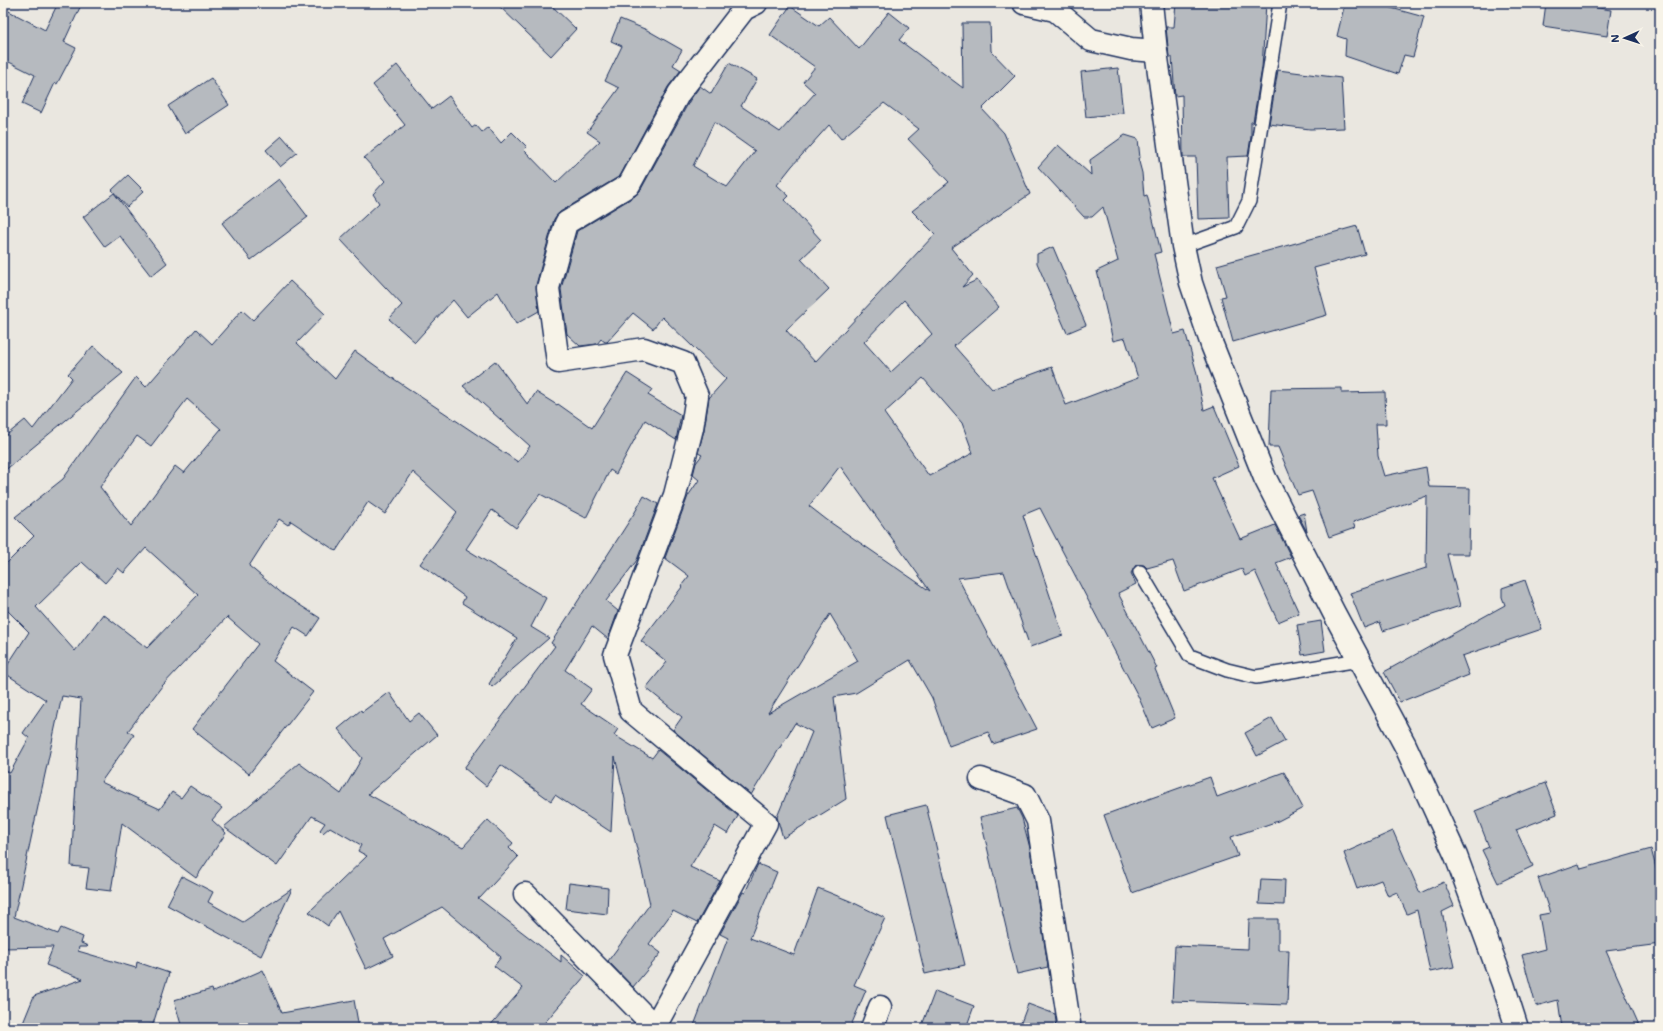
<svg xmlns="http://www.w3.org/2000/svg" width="1663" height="1031" font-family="Mali,sans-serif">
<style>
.building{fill:#b6babf;stroke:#1b2f5e;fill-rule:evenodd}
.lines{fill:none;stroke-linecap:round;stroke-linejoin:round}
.lane-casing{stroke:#1b2f5e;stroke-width:16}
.street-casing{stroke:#1b2f5e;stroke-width:25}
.secondary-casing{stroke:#1b2f5e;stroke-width:25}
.lane{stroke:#f7f3e8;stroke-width:13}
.street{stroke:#f7f3e8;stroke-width:22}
.secondary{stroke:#f7f3e8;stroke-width:22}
</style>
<rect width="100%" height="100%" fill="#eae7e0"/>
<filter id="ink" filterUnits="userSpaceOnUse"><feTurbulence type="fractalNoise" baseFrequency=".025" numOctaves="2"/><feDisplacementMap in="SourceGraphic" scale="8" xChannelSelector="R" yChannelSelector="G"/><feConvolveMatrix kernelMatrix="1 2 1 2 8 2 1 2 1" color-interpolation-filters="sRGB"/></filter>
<g filter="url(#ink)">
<path class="building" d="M58,3h24l-18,39 12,6 -19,36 -2,-1 -14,30 -19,-9 13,-29 -32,-16v-51l42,22z
M496,3h53l27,26 -25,27z
M1176,3h90l-4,65 -9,54h-2v15l-3,19 -21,1 2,61 -31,1 -2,-62h-13l-1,-62 -7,1 -3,-39h-3l-3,-30h8z
M1345,3h28l51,14 -11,40 -9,-2 -6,19 -53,-18 1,-17 -9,-3z
M1546,3h21l44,7 -4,26 -64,-10z
M790,6l29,20 10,-9 30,32 30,-37 20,16 -10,12 64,48 -1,-65h28l1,28 24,25 -33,33 22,24 26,61 -79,54 22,27 -11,12 15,-7 22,27 -45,39 38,43 60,-22 14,38 72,-27 -13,-40 -12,3 -16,-70 21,-10 -15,-54 -11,10h-8l-46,-50 20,-22 33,30 -1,-15 35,-25 13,4 2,19h-2l4,15 2,23 3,-1 14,57 -7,2 20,80 11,-3 11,39 8,40 10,-4 25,60 -27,12 28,61 35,-14 16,32 -15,6 23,50 -21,9 -23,-51 -10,5 -3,-7 -58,22 -11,-30 -26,7 -3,-3h-8l-5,8 5,11 -18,9 39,75 -2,1 20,49 -23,10 -14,-32 -98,-188 -17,7 40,120 -33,12 -26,-75 -46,6 79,151 -44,15 -5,-12 -39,14 -17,-48 -22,-38 -54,33 -22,4 12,102 -63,39 -6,-21 35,-85 -17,-9 -44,72 -78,-65 9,-13 -36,-29 21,-26 -26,-21 41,-54 -1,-1 8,-10 -24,-18 23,-62 11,-16 -6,-5 3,-12 6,-8 -4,-2 6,-23 5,-32 17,-19 -64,-62 -9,12 -20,-16 -26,29h-2l-4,-3 -4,5 -17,2 -13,-12 -6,-45 16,-58 58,-35 5,-5 50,-91 10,-14 11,8 18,-31 28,16 -16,27 39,26 35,-39 -12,-11 12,-15 -45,-32zM884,103l35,26 -11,10 41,43 -37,29 23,23 -120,128 -29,-32 43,-41 -28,-30 20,-19 -36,-40 4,-4 -12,-11 15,-19 37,-41 12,14zM714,122l41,29 -28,36 -34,-21zM904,300l28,34 -41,38 -27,-30zM923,378l39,45 11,30 -44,23 -45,-63zM840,466l90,125 -103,-71 -18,-14zM830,614l28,47 -90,52z
M620,19l27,11 35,20 -9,15 8,5 -13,17 -48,89 -60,36 -6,7 -18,66 3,26 -23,13 -18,-32 -31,25 -14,-17 -38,42 -26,-23 13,-14 -62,-66 39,-36 -6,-9 12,-13 -21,-23 41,-33 -32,-40 24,-20 35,44 17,-13 23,32 4,-3 6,7 6,-5 13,16 11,-11 15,15 -3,3 32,33 44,-42 -13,-9 32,-44 -14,-7 17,-35 -11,-5z
M1118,68l5,45 -37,4 -5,-45z
M1278,70l63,8 3,50 -34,1 -41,-5z
M211,78l18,27 -44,29 -17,-28z
M282,136l15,17 -17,14 -14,-17z
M128,175l16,16 -17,16 -15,-17z
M279,179l29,38 -57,43 -29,-37z
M114,193l53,70 -16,13 -31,-40 -15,11 -22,-30z
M1357,226l8,28 -51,14 13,47 -94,27 -12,-45 5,-1 -9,-31z
M1053,247l33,78 -19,8 -30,-70v-9z
M290,281l35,33 -28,29 38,36 20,-28 36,26 127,85 12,-16 -67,-60 32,-25 33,44 8,-13 21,13 1,-1 34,24 35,-55 25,16 -4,6 33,20 -5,25 -31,-20 -29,54 -6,-4 -24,48 -46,-24 -24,34 -24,-18 -26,39 80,49 -15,29 18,11 -57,49 -3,-3 28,-46 -55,-35 3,-6 -45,-33 37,-52 -44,-40 -28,42 -17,-12 -32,49 -45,-30 -3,4 -9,-6 -30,47 35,29 36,23 -12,18 -14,-9 -21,34 40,31 -64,82 -57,-45 66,-85 -31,-27 -65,69 -34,45 6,4 -33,47 59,27 12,-17 9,6 9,-12 32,22 -10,12 14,13 -30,45 -74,-55 -11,68 -25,-3 3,-20 -18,-2 10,-167 -19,-3 -48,221 44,17 3,-6 22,9 -2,6 7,3 -1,1h-8l-1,4 58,17 1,-6 32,11 -16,51 -14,4h-118l13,-32 49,-17 -37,-14 7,-18 -50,1v-178l7,3 19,-35 -6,-5 23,-33 -43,-28 26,-40 -26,-26v-39l31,-31 -19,-19 48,-38 73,-102 10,10 50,-58 16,15 30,-34 11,10zM187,399l34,30 -37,44 -9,-7 -44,60 -31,-39 37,-51 14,10zM146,548l52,47 -51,53 -44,-34 -28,37 -39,-44 46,-45 23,21 13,-15 6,5z
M93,346l30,27 -120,99v-34l22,-18 8,9 39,-51 -4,-4z
M1342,388v5l43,-1 1,32h-10l2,32 6,20 42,-9 3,20 41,1 -1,66h-22l13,52 -77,25 -3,-9 -16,6 -14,-35 76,-25 1,-72 -74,26 2,6 -26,9 -17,-46 -14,4 -20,-48h-9l2,-58z
M644,496l14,8 -21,56 -31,41 12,10 -10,28 -16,-13 -27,44 27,19 -11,15 37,25 -4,6 38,23 6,-8 80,66 -10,18 -13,-8 -25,41 30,14 -23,42 -24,-12 -24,33 12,9 -28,34 -25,-26 42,-57 -35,-147 -4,75 -56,-37 -4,6 -50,-36 -15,21 -22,-18 91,-122 -4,-3 84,-131z
M1304,513l3,19 -9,-17z
M1525,580l17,49 -80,27 7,19 -69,27 -16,-30 121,-67 -3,-8v-9z
M1321,621l4,30 -23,4 -5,-30z
M389,692l20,29 10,-8 18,22 -69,59 95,53 25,-27 25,23 -4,5 9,9 -38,41h-2l83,64v-7l24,21 -45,52h-52l35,-40 -29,-22 7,-9 -59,-50 -58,32 9,17 -27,13 -28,-58 -10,15 -19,-14 58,-56 -9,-5 3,-6 -31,-18 -7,6 -3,-3 5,-7 -13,-7 -35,50 -53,-39 75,-64 42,31 21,-36 -24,-29 23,-19 1,2z
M1272,718l13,23 -28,15 -12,-23z
M1284,772l19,36 -25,13 -47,16 7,19 -106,37 -28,-78 106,-38 7,20z
M1545,783l12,31 -41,16 17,36 -35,17 -16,-33 7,-3 -14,-36z
M926,805l39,160 -40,9 -38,-159z
M1017,808l5,10 8,30 18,119 -31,7 -37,-157z
M1393,831l27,62 24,-11 10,24 -12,6 12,55 -24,5 -13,-62 -10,4 -10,-22 -9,4 -7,-16 -24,9 -13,-36z
M1651,849l9,34v61l-54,7 33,74 -24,3h-53l-4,-28 -22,6 -14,-51 23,-6 -6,-34 11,-2 -12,-35 41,-14 2,5z
M758,864l19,8 -27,66 44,17 24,-67 32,13 35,17 -31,67 12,5 -16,38h-157l35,-90 -8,-4 23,-42 2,1z
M182,876l31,16 -5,10 35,20 49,-33 -31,67 -94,-51z
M1261,879l24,1 -1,25 -25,-1z
M569,883l39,5 -1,26 -41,-5z
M1249,919h29v31h11l-2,55 -115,-4 3,-55 73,3z
M263,970l19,43 72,-13 5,28h-177l-8,-28 38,-11 1,3z
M935,991l39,15 -8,22h-45z
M1028,1004l27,10 1,8 -1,6h-36z"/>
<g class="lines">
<g class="lane-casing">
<path id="lane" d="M1183,246l53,-19 13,-26 31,-198
M1140,572l50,84 37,14 29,7 103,-17"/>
</g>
<g class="street-casing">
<path id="street" d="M1024,3l31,7 36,30 40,9 25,2
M981,779l44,16 13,26 31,202 -2,5
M525,894l130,133
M654,1028l112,-205 -135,-112 -16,-56 60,-160 17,-67 5,-32 -14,-33 -39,-14 -86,13 -10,-74 18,-65 63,-38 50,-92 65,-84 12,-6
M872,1028l8,-21"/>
</g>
<g class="secondary-casing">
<path id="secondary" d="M1151,3l5,48 27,195 8,37 21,62 53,133 69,135 71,132 51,111 47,128 14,44"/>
</g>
<use href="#lane" class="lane"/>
<use href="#street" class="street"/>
<use href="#secondary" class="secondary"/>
</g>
</g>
<rect width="1663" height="1031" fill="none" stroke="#f7f3e8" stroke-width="16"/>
<rect x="8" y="8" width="1647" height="1015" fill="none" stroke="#1b2f5e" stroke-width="1.5" filter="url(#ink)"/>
<g transform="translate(1625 38) rotate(267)" stroke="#f7f3e8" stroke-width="3" paint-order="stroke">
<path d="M0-3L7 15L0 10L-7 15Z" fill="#1b2f5e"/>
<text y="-6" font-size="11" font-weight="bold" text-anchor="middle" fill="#1b2f5e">N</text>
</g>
</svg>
